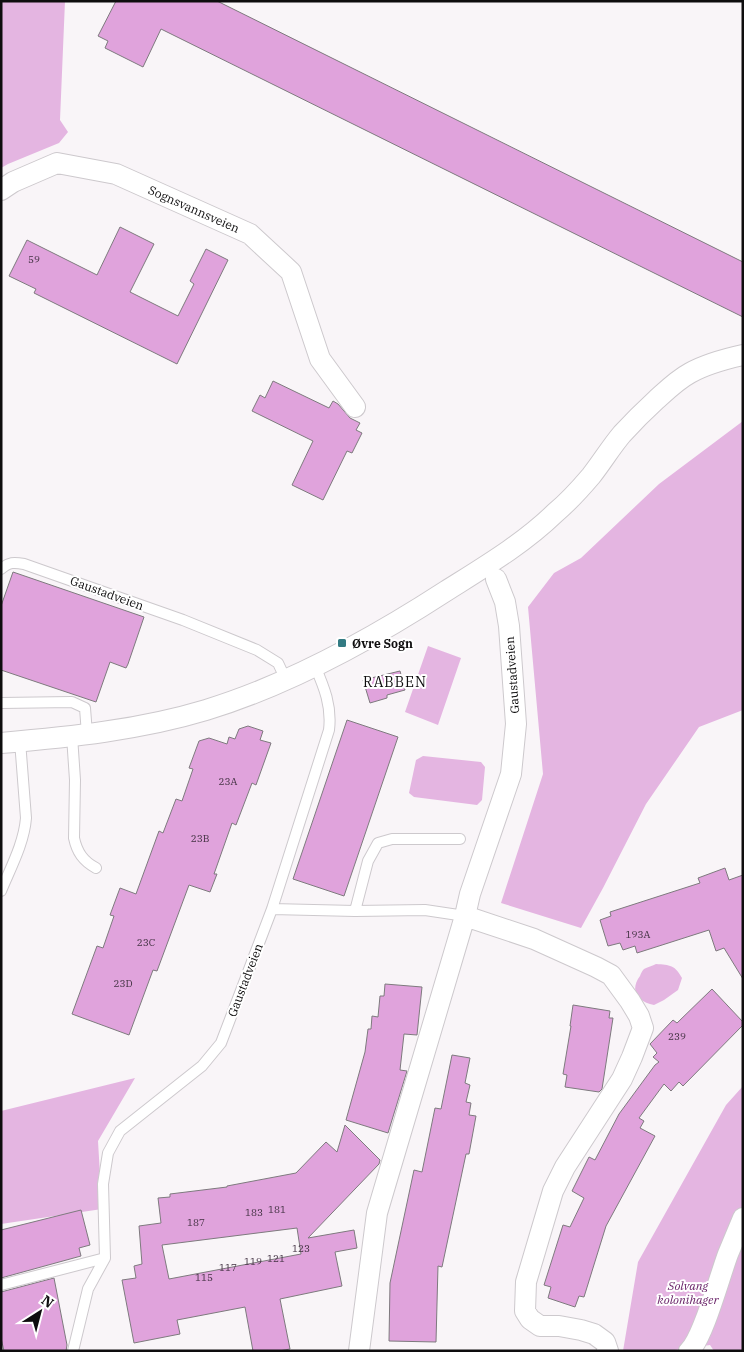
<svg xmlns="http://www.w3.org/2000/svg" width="744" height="1352" font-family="'IBM Plex Serif',serif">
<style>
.green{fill:#e4b5e1}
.building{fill:#e0a3dc;stroke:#7e7a7e;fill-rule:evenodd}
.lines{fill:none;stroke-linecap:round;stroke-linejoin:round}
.service-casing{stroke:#cdc9cd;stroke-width:12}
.minor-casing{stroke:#cdc9cd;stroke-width:22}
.service{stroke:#fff;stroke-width:10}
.minor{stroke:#fff;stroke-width:20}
.poi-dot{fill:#337b83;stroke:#fff;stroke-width:2}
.labels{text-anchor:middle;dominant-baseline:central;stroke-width:4;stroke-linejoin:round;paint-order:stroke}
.number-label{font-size:10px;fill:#423242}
.street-label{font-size:12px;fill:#0e0d0e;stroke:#fff}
.poi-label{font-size:12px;font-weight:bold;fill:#0e0d0e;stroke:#fff;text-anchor:start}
.park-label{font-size:12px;font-style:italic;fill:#6a2469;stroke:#fff}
.neighbourhood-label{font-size:14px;letter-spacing:1px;fill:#0e0d0e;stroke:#fff}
</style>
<rect width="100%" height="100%" fill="#f9f5f8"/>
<path class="green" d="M1,1h64l-5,119 8,12 -9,11 -51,21 -7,4z
M743,421v289l-44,17 -53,77 -43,84 -22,40 -80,-25 42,-129 -15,-167 26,-34 27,-15 78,-74z
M428,646l33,12 -23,67 -33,-13z
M423,756l58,6 4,5 -3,33 -5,5 -63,-8 -5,-4 7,-33z
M656,964c14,1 19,1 26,14l-4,12 -14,10 -10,5c-16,-3 -25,-14 -14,-29 1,-3 2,-5 4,-7 3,-2 9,-3 12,-5z
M135,1078l-37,63 4,68 -101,15v-113z
M743,1086v265h-29l-4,-6 -42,6h-45l15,-89 88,-157z"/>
<path class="building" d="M116,1h101l526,261v55l-582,-288 -18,38 -38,-19 3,-7 -10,-5z
M120,227l34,17 -24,48 48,24 16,-32 -4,-3 16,-32 22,11 -51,104 -143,-71 2,-4 -27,-13 18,-36 70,35z
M273,381l56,27 4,-7 5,3 12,14 10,5 -4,7 6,3 -10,20 -5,-2 -24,49 -31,-15 21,-44 -61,-30 8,-16 5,3z
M13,572l131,45 -16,47 -2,4 -16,-6 -14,40 -95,-32v-64z
M400,671l5,19 -18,5v3l-17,5 -7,-23z
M347,720l51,17 -54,159 -51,-17z
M248,726l15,5 -3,9 11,3 -15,42 -4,-2 -16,42 -4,-2 -18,51h3l-7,18 -21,-7 -32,86 -4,-1 -24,65 -57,-21 25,-68 6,2 11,-32 -4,-1 10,-27 16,6 23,-63 4,2 13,-34 6,2 11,-32 -4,-1 10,-27 10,-3 18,6 2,-7 6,2 4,-10z
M725,868l4,12 14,-5v104l-19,-31 -8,3 -7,-21 -72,23 -2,-7 -12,4 -3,-7 -12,3 -8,-26 11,-4 -1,-4 90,-29 -2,-5z
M385,984l37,3 -5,48 -13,-1 -4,36 7,1 -19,62 -42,-13 19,-68 3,-23h3l1,-13 6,1 2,-21h4z
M712,989l31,33v3l-60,61 -4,-4 -8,9 -7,-7 -25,34 5,3 -4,7 15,8 -49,90 -22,71 -5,-1 -4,11 -27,-9 3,-11 -7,-2 19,-60 7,2 14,-29 -12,-7 17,-34 6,3 24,-46 36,-49 4,-3 -6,-5 4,-4 -7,-9 23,-24 4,3z
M573,1005l37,6 -1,7h4l-11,71 -3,3 -34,-5 2,-12 -4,-1 8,-48h-1z
M452,1055l18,3 -5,25 5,2 -4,17 5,1 -2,12 7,1 -7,38h-3l-24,113 -4,-1 -2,76 -47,-1 1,-58 24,-113 8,2 13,-64 6,1z
M345,1125l35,35 -1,4 -71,74 46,-8 3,18 -22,4 7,34 -62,13 10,50 -11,2h-26l-8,-44 -68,13 3,14 -46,9 -12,-63 14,-2 -2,-12 8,-2 -3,-38 22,-3 -3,-25 12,-1v-3l57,-7v-1l69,-13 30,-31 11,10zM297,1228l4,26 -132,25 -7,-34z
M81,1210l9,35 -11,3 2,8 -80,22v-48z
M54,1278l13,67 -1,6h-62l-3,-13v-46z"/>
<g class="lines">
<g class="service-casing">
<path id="service" d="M1,569c8,-7 13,-7 23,-5l159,56 74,30 21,13 8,17
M1,703l71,-1 13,6 2,26
M72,736l3,44 -1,58c3,14 9,23 22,30
M1,891c10,-24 23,-48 25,-73l-6,-77
M272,909l83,2 70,-1 40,6
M355,911l13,-50 10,-18 14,-4h68
M1,1285l104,-27
M73,1351l15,-62 17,-31 -2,-74 5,-31 12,-22 82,-65 19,-23 51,-134 57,-179c3,-24 -5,-43 -14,-64"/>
</g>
<g class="minor-casing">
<path id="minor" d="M1,190l12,-8 44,-19 59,11 134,60 41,38 29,87 35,48
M496,579l9,23 4,24 7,98 -5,50 -41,120 -5,22 69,23 62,28 15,8 19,26 9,15 4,12 -11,29 -10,22 -57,88 -12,24 -27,91 -1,29 5,8 10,7h19l22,4 13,4 11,8 3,9
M1,743c69,-6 139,-13 205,-33 85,-26 166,-71 240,-119 38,-24 77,-47 109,-78 13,-11 25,-24 36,-37 11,-14 20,-29 31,-42 11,-12 22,-23 34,-34 10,-9 21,-20 34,-27 16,-9 35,-14 53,-18
M359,1351l18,-138 88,-297
M689,1351c14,-12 31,-76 39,-97 5,-12 10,-24 15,-36"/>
</g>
<use href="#service" class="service"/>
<use href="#minor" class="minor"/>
</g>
<rect class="poi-dot" x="337" y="638" width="10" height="10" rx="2.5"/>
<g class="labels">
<g class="number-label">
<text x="34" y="259">59</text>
<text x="228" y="781">23A</text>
<text x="200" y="838">23B</text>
<text x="638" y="934">193A</text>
<text x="146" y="942">23C</text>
<text x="123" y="983">23D</text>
<text x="677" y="1036">239</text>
<text x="277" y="1209">181</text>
<text x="254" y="1212">183</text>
<text x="196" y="1222">187</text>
<text x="301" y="1248">123</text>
<text x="276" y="1258">121</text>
<text x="253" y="1261">119</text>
<text x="228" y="1267">117</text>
<text x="204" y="1277">115</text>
</g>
<g class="street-label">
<text transform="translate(194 209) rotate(24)">Sognsvannsveien</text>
<text transform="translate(107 593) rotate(20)">Gaustadveien</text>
<text transform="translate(512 675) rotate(-94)">Gaustadveien</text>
<text transform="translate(245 980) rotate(-69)">Gaustadveien</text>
</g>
<g class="poi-label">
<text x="352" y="643">Øvre Sogn</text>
</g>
<g class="park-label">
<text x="688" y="1285">Solvang<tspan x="688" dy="14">kolonihager</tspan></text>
</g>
<g class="neighbourhood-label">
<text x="395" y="682">RABBEN</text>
</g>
</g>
<rect width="744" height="1352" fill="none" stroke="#0e0d0e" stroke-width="5"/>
<g transform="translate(40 1312) rotate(36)" stroke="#ffffff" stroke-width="4" paint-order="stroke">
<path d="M0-4L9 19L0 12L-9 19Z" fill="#0e0d0e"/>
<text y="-8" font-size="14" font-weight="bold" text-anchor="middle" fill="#0e0d0e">N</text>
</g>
</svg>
